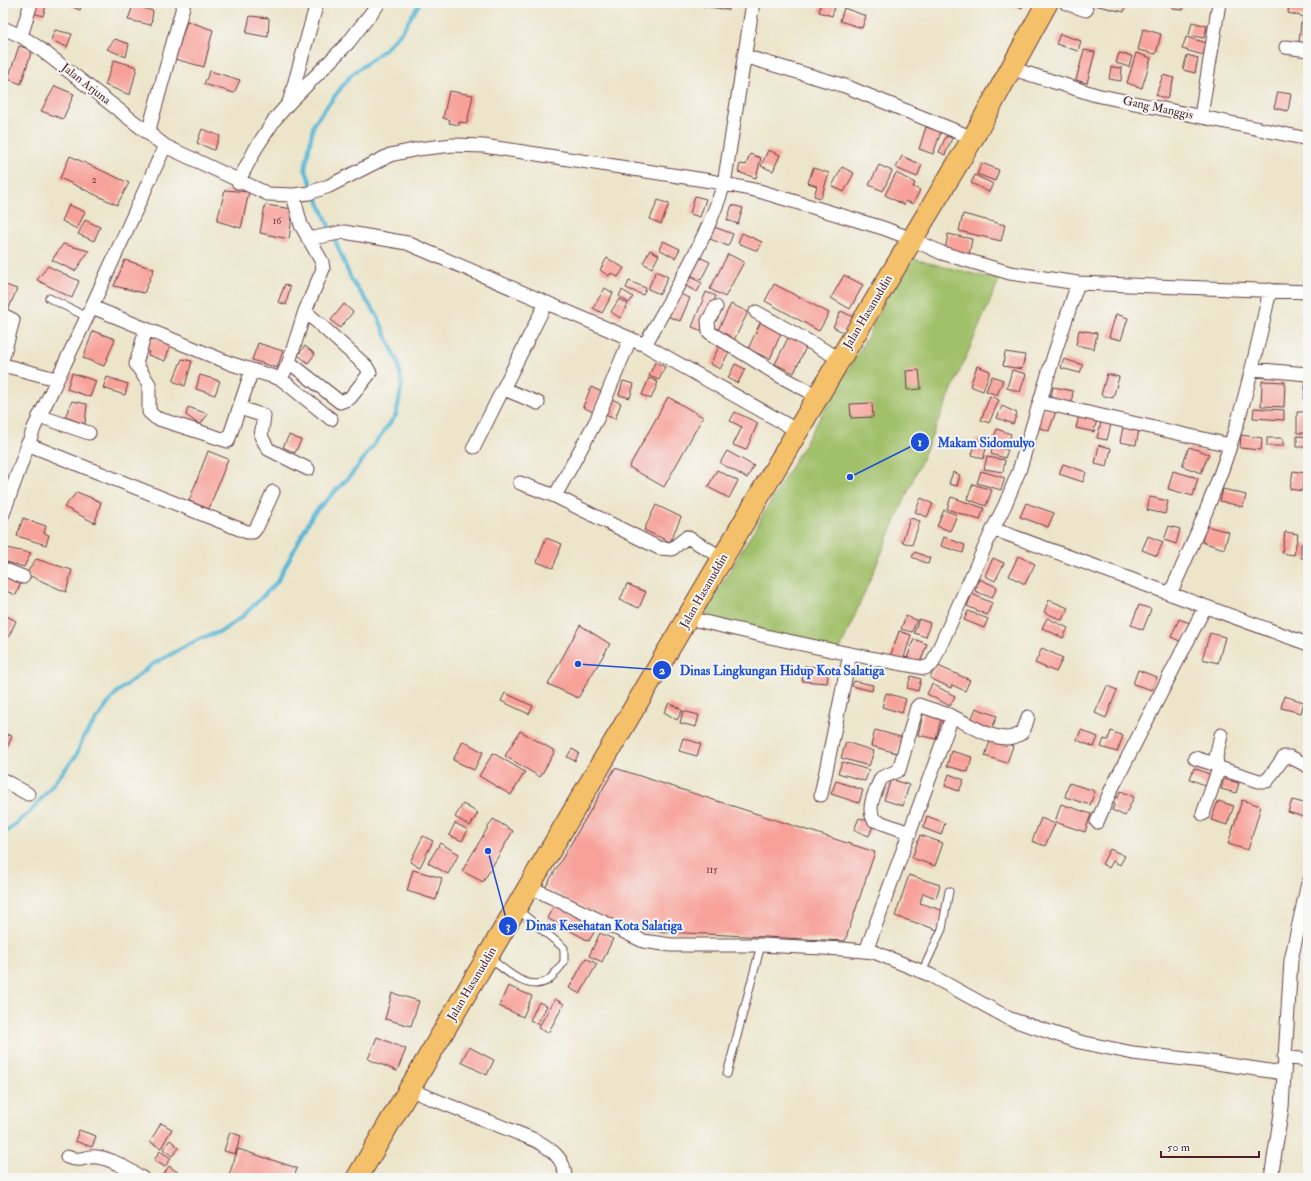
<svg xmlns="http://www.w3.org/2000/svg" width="1311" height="1181" font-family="'IM FELL Double Pica',serif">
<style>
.green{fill:#a0c069;stroke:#75704a}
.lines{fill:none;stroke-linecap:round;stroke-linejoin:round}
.stream{stroke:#57b7d6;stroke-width:4}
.building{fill:#f7a199}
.service-casing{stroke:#623d43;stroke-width:9}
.minor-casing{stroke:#623d43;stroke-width:15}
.primary-casing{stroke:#623d43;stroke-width:23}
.service{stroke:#fff;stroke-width:7}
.minor{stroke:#fff;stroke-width:13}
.primary{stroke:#f4c16a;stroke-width:21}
.labels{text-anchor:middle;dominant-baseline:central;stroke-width:4;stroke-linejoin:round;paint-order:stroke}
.number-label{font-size:10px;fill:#754046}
.street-label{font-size:12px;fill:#4a1f2b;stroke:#f6f6f2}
.leader{fill:none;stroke:#1d4ed8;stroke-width:1.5}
.callout-dot{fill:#1d4ed8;stroke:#f6f6f2;stroke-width:1.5}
.mark-label{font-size:12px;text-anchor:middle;font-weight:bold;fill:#fff}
.callout-label{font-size:13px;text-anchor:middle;font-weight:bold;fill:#1d4ed8;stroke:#f6f6f2;stroke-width:4;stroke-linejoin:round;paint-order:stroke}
</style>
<rect width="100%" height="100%" fill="#f6f6f2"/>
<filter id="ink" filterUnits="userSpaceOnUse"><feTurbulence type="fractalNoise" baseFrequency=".025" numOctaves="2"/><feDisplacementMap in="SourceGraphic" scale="8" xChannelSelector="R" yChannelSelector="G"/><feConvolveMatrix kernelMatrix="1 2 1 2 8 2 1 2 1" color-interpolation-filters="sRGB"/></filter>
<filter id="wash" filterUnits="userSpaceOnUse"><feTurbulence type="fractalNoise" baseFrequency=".012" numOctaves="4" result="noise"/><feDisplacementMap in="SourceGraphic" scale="16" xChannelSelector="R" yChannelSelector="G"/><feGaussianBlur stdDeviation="0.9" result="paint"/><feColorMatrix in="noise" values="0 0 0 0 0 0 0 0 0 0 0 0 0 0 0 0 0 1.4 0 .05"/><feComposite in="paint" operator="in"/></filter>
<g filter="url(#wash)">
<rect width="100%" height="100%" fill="#ece5ca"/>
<path class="green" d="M905,257l81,20 14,1 -161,374 -138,-32 168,-286z"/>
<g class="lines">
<path class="stream" d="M3,835l29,-25 44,-54 7,-18 33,-45 37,-29 46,-25 23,-8 20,-14 35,-35 36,-68 39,-40 44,-59 6,-30 -4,-22 -21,-48 -25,-34 -47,-112 9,-46 37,-48 33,-25 18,-19 18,-28"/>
</g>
<g id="blocks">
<path class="building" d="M33,3h14l-4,13 -13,-4z
M71,3h11l-2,7 -9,-4z
M703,3h27l-1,7 -26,-4z
M821,3h15l-4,13 -13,-4z
M1000,3h23l-1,5z
M1095,3h22l9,2 -2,7 -30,-7z
M1173,3h11l-1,7 -11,-1z
M1289,4l18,4 -2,9 -17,-4z
M133,5l20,6 -2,14 -23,-5z
M844,8l22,8 -4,12 -22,-7z
M250,16l19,2 -1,19 -22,-4z
M187,21l26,9 -9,37 -29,-8z
M1192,22l15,4 -3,12 -15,-3z
M1301,23l7,1 -1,19 -8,-1z
M1143,29l18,5 -5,20 -18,-4z
M55,30l17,4 -5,13 -16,-7z
M1060,34l21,7 -3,10 -22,-7z
M1186,37l21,6 -4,12 -21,-6z
M115,39l14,5 -3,13 -19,-8z
M19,46l13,4 -11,34 -13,-5z
M1084,50l11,2 -8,31 -11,-3z
M1119,53l13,3 -3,11 -13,-4z
M1136,53l15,5 -9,30 -15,-5z
M1187,55l11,3 -3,15 -12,-3z
M114,60l23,7 -7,28 -25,-10z
M1111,67l11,1 -1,13 -12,-2z
M210,71l30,9 -6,13 -30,-9z
M1163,75l11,3 -7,21 -11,-4z
M55,86l19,8 -11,25 -22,-8z
M449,91l24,4 -6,28 -8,-1v3l-10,-2 1,-3 -7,-2z
M1278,92l13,2 -3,17 -14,-3z
M926,127l15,5 -8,22 -14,-5z
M202,129l18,7 -6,14 -17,-7z
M946,136l6,2 -7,17 -6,-3z
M768,150l12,5 -7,16 -12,-5z
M750,154l11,4 -5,20 -18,-6 2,-8 6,1z
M70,156l59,27 -12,22 -57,-27z
M902,156l20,9 -5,12 -21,-9z
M982,163l17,7 -4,11 -18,-7z
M879,165l13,6 -9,20 -14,-6z
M842,167l12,6 -10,19 -12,-6z
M813,168l16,5 -8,25 -7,-2 3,-10 -9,-3z
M896,173l19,10 -2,4 7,3 -7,14 -7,-3 -2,4 -19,-10z
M975,175l18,9 -4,8 -18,-9z
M225,190l24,2 -8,36 -24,-7z
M695,196l11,3 -6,18 -10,-3z
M658,200l11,4 -8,20 -11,-5z
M69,205l16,7 -8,17 -15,-8z
M265,205l28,4 -4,30 -29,-6z
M732,205l11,3 -5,16 -11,-4z
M963,214l42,11 -4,16 -42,-10z
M85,220l15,7 -6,14 -16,-7z
M714,227l19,7 -5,12 -18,-7z
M742,233l20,9 -4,9 -20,-8z
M948,234l24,5 -3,16 -24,-5z
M663,241l17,8 -5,9 -16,-9z
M63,244l26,7 -14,20 -23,-11z
M650,250l9,5 -7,13 -9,-5z
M728,254l16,8 -19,35 -15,-8z
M697,256l13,6 -9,18 -13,-6z
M607,258l17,10 -6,9 -7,-4 -2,3 -9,-6z
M125,260l29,9 -10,24 -30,-7z
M48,266l31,15 -7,17 -35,-18z
M656,271l12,6 -8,17 -12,-5z
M686,275l16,8 -5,9 -15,-8z
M844,275l19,10 -13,24 -19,-11z
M629,281l17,7 -3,7 -17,-7z
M3,284l14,5 -8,19 -5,-2 -1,3z
M285,284l5,3 -4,18 -8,-3z
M774,284l55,29 -10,18 -54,-30z
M605,288l8,5 -11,20 -9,-5z
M622,290l11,7 -4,6 -10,-7z
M706,292l10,4 -14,35 -10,-4z
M677,293l13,5 -10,23 -13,-5z
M619,299l9,5 -8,14 -9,-6z
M344,304l9,8 -13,16 -9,-8z
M731,304l17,8 -14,28 -17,-8z
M841,311l12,6 -8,16 -12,-6z
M1116,314l12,4 -7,22 -12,-3z
M761,321l21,10 -12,28 -22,-10z
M1079,330l18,3 -3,16 -18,-4z
M93,331l22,8 -11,27 -21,-8z
M789,336l18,9 -13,28 -19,-9z
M154,338l17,6 -6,17 -17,-6 1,-3 -4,-2 4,-11 4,2z
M258,343l25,8 -6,17 -25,-8z
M720,345l10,5 -10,19 -10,-5z
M305,346l10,8 -7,9 -10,-8z
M1005,352l20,3 -3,14 -19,-3z
M182,359l10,2 -7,25 -12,-5z
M1064,359l19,6 -3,8 -19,-5z
M655,362l10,5 -6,13 -10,-4z
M735,364l10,5 -7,14 -10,-5z
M977,366l13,5 -7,20 -13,-5z
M919,370l2,19 -14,1 -1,-19z
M1012,370l14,4 -6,18 -13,-4z
M72,373l24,8 -6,16 -23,-8z
M1107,374l12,3 -6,21 -12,-3z
M200,375l20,6 -5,14 -19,-6z
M992,376l11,4 -6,15 -11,-4z
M1306,376l2,1v25l-4,-1z
M107,377l21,7 -3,11 -22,-7z
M649,378l9,4 -7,17 -9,-4z
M623,381l11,3 -4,14 -11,-3z
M1262,381l23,1 -1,25 -23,-1z
M591,387l11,5 -9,20 -10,-5z
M1053,387l20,4 -2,15 -21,-3z
M990,396l9,4 -10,23 -8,-3z
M668,397l35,20 -39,70 -35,-20z
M611,399l10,4 -6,16 -10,-4z
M72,401l15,3 -2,20 -20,-7z
M872,403l1,14 -22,1 -1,-14z
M1002,406l15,7 -4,11 -16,-6z
M188,407l20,7 -8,11 -14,-10z
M1044,407l12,4 -7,20 -12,-4z
M1254,408l30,2v10l-31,-2z
M735,412l23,11 -12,27 -13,-5 9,-18 -12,-6z
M1297,412h11v21h-11z
M1079,415l18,4 -3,13 -18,-4z
M1101,422l10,2 -4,16 -10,-2z
M1123,427l16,3 -3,15 -16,-3z
M997,429l14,5 -4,13 -15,-4z
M289,435l12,5 -6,13 -12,-6z
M1241,435l21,3 -1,12 -21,-2z
M1297,436l11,1v10h-11z
M1267,438h16v8h-16z
M976,439l12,3 -5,17 -11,-4z
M1099,445l12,3 -4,19 -12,-3z
M993,446l15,4 -3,8 -14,-4z
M1189,447l20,7 -8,19 -19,-7z
M208,451l20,8 -19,50 -20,-8z
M727,451l27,15 -7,12 -27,-15z
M987,457l18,3 -2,12 -19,-3z
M1063,464l23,8 -3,10 -24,-8z
M717,470l21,11 -9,17 -21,-11z
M981,471l24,7 -4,12 -24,-7z
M1173,471l25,7 -5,18 -25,-7z
M1293,471l12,2 -3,18 -12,-2z
M953,472l7,3 -3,11 -8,-2z
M973,484l19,6 -6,16 -19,-7z
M1223,489l23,6 -3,12 -23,-6z
M77,492l24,10 -6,21 -31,-16z
M951,497l33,11 -4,12 -33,-11z
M1150,497l18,4 -3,13 -18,-4z
M921,498l12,6 -6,13 -12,-5z
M1026,503l28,10 -6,14 -28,-10z
M656,505l25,12 -11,25 -26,-12z
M944,510l13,5 -7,16 -13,-5z
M23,518l23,8 -2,7 5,2 -3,10 -29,-9z
M910,518l10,3 -8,24 -10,-3z
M1169,526l11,3 -4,15 -12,-4z
M1206,526l23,6 -5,17 -22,-7z
M1285,532l13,2 -4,21 -12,-2z
M1148,536l15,6 -6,14 -15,-6z
M944,537l21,8 -2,8 -22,-7z
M546,538l16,6 -9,24 -16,-6z
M1301,544l7,1v13h-7z
M6,548l25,5 -7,14 -21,-6v-8z
M915,552l15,6 -2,6 -16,-7z
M1018,556l17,8 -10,20 -16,-8z
M993,558l11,5 -9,18 -10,-5z
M36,559l36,11 -6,22 -40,-18z
M3,572l19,8 -6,15 -13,-5z
M979,579l18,8 -5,11 -17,-7z
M627,584l19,8 -7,16 -19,-8z
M972,594l20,9 -5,12 -20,-9z
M1049,600l19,8 -6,12 -18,-8z
M1139,605l12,4 -8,21 -12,-5z
M968,611l20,8 -4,9 -20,-8z
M3,614l13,7 -13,28z
M906,616l11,4 -5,12 -11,-3z
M1047,618l21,10 -5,10 -21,-10z
M919,619l11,4 -4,14 -12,-4z
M1179,619l11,4 -8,19 -11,-5z
M580,625l30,19 -32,54 -30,-14z
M899,631l12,4 -8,26 -13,-4z
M1210,633l15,4 -7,26 -16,-4z
M914,639l13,5 -8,22 -13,-5z
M1042,648l21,10 -7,14 -21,-9z
M936,665l34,15 -5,11 -13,-6 -1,3 -21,-10z
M804,666l25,2 -2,15 -25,-2z
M1138,670l19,7 -5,13 -19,-6z
M911,676l10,3 -3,12 -11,-3z
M854,681l19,4 -1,6 -20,-5z
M932,684l23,12 -5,10 -23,-12z
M1107,686l10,4 -11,28 -11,-5z
M505,693l28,13 -4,8 -28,-13z
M886,693l20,6 -4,14 -20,-6z
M1284,696l20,6 -3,11 -20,-5z
M669,703l13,7 -5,10 -13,-8z
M976,708l21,8 -6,15 -21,-8z
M683,711l16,4 -3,12 -16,-4z
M924,711l18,4 -6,24 -18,-4z
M875,730l26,7 -4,16 -26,-7z
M1081,730l17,7 -4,10 -17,-7z
M520,731l35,20 -15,26 -35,-21z
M1111,731l12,5 -6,16 -16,-5 3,-8 4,1z
M3,733l9,3 -9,22z
M683,738l18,6 -4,12 -18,-5z
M991,738l22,8 -6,17 -22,-7z
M463,741l20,11 -9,18 -21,-10z
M846,742l28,9 -5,15 -28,-8z
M572,749l7,4 -4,8 -8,-4z
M951,751l21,6 -4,15 -21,-6z
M493,753l32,19 -14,23 -32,-19z
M842,762l27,8 -4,11 -27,-8z
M615,768l260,84 -30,89 -218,-11 -82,-42z
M1194,768l20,8 -5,11 -19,-8z
M949,774l15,6 -5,11 -14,-5z
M891,779l18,6 -6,21 -19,-6z
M1224,779l15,4 -3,10 -15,-4z
M836,781l27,9 -4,13 -28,-9z
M1069,783l26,8 -5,14 -25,-8z
M1121,791l13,6 -9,19 -13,-6 3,-6 -4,-2 2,-6 4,2z
M1242,800l19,6 -13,44 -20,-6z
M1292,800l16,4 -1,14 -19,-6z
M1218,801l16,5 -7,19 -16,-5z
M463,804l15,9 -8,13 -15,-9z
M1061,804l30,10 -6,18 -30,-10z
M927,816l18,7 -4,12 -18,-7z
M859,818l15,5 -5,13 -15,-6z
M1041,818l14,6 -10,22 -13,-5z
M493,819l20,12 -30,51 -21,-11z
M455,823l13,7 -6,11 -13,-6z
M920,835l23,8 -8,23 -23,-8z
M423,836l10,5 -13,26 -10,-5z
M440,843l19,11 -11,20 -20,-11z
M1110,849l15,7 -5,9 -7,-4 -4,7 -7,-4z
M413,870l29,8 -6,22 -29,-9z
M909,875l31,10 -4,13 -13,-5 -3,10 24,8 -6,19 -43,-14z
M555,904l42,23 -8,14 -42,-23z
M600,933l13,6 -11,23 -13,-6z
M586,958l11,6 -17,30 -11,-6z
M508,986l24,10 -9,21 -24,-11z
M392,993l27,8 -8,25 -26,-7z
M555,999l9,5 -16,29 -10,-5z
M539,1002l8,4 -10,18 -7,-4z
M377,1037l29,12 -9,22 -29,-12z
M469,1047l25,13 -7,15 -26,-13z
M161,1123l11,6 -11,19 -11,-6z
M79,1130l17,6 -4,11 -17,-6z
M230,1132l11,4 -6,18 -11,-3z
M170,1140l9,8 -7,8 -9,-7z
M238,1149l59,19 -3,10h-66z
M160,1151l11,7 -6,9 -11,-7z
M169,1166l14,10 -1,2 -20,-1z
M191,1174l5,4h-8z"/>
</g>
</g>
<g filter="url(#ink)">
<use href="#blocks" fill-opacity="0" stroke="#623d43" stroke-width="1"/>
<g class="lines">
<g class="service-casing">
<path id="service" d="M49,298l38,19
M489,958c16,11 37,34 58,23 6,-4 12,-13 17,-19v-14l-47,-39
M922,972l20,-43 7,-38
M727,1074l34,-129"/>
</g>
<g class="minor-casing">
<path id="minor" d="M753,3l-29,181c-18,57 -50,108 -79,161l153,86
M1066,3l20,7
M3,28l18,8 18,12 126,98 103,48 25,1 16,-2 20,-7 61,-31 28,-6 35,-4 31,1 227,35 48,10 124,37 29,11 30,14 68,20 68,10 230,9
M21,36l10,-33
M1286,47l22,3
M744,56l101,30 128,52
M1010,68l86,27 212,44
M289,103l59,-60 31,-40
M1201,116l18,-113
M148,133l36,-130
M238,182l18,-34 19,-29 14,-16 28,-100
M308,239l36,-7 63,11 238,102
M92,307l140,57 49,15 8,-17 16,-51 18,-42 -1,-7 -21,-37 -8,-30
M716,307l-8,14 1,11 71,44 38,20
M756,312l84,47
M3,315l10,5 -10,37
M146,329l-10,35 13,20v28l7,6 72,23 24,-71
M289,362l51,40 10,-4 20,-25 -4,-7 -61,-55
M3,365l53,14
M1252,369l56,5
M281,379l50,40
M504,389l34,14
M1040,402l190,43
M240,408l24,8 -3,20 7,13 40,20
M39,416l50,17
M27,444l220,88h6l4,-5 16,-35
M474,447l72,-144
M520,483l35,13 104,52 13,1 15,-12 36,21
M555,496l42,-77 33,-80
M3,514l31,-86 53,-111 78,-171
M993,529l315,115
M3,569l20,8
M1170,594c25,-54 49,-110 66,-167 14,-45 24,-91 34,-137
M688,618c79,19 157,36 237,50l7,-4 61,-135 12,-24 14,-34 35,-116 24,-72
M1221,735l-5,22 1,8 2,3 40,13h8l17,-24h6l18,9
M1195,758l22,7
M3,780l25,14
M821,795l29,-141
M1203,814l16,-46
M1097,822l14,-32 94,-183
M910,833l-36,-13c-8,-13 2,-29 7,-42l18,-8 18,-63 2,-2c10,4 22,7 32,11 17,7 48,30 67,19 7,-3 8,-12 10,-18
M530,887l113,54 28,4h90l82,4 31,3 56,23 80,44 70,23 53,11 70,8 80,12
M866,951l86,-234
M1284,1057l24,3
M408,1089l127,51c15,8 31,19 30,38
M67,1157c16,6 18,-2 30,0 16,2 32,13 45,21
M1271,1178l11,-71 9,-147 17,-77"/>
</g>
<g class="primary-casing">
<path id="primary" d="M357,1178l483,-819 133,-221 74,-135"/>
</g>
<use href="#service" class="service"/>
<use href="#minor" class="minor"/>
<use href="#primary" class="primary"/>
</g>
</g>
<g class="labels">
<g class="number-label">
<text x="94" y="180">2</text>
<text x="277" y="221">16</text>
<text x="712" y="870">115</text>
</g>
<g class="street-label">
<text transform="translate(86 84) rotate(38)">Jalan Arjuna</text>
<text transform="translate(1158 108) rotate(12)">Gang Manggis</text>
<text transform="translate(868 312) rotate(-59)">Jalan Hasanuddin</text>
<text transform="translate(704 591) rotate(-60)">Jalan Hasanuddin</text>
<text transform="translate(472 984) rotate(-59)">Jalan Hasanuddin</text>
</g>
</g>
<path class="leader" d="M850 477L920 442M578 664L662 670M488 851L508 926"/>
<g class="callout-dot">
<circle cx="850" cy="477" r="4"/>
<circle cx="578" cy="664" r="4"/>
<circle cx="488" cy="851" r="4"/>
<circle cx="920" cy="442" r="10"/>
<circle cx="662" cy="670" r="10"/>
<circle cx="508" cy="926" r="10"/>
</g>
<g class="mark-label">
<text x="920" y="446">1</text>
<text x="662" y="674">2</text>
<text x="508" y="930">3</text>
</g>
<g class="callout-label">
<text x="986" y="447">Makam Sidomulyo</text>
<text x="782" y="675">Dinas Lingkungan Hidup Kota Salatiga</text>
<text x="604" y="930">Dinas Kesehatan Kota Salatiga</text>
</g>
<rect width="1311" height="1181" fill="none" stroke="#f6f6f2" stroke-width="16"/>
<path d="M1161 1151v6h98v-6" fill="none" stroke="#4a1f2b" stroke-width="2"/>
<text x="1167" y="1151" font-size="12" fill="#4a1f2b" stroke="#f6f6f2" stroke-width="3" paint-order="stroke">50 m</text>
</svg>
